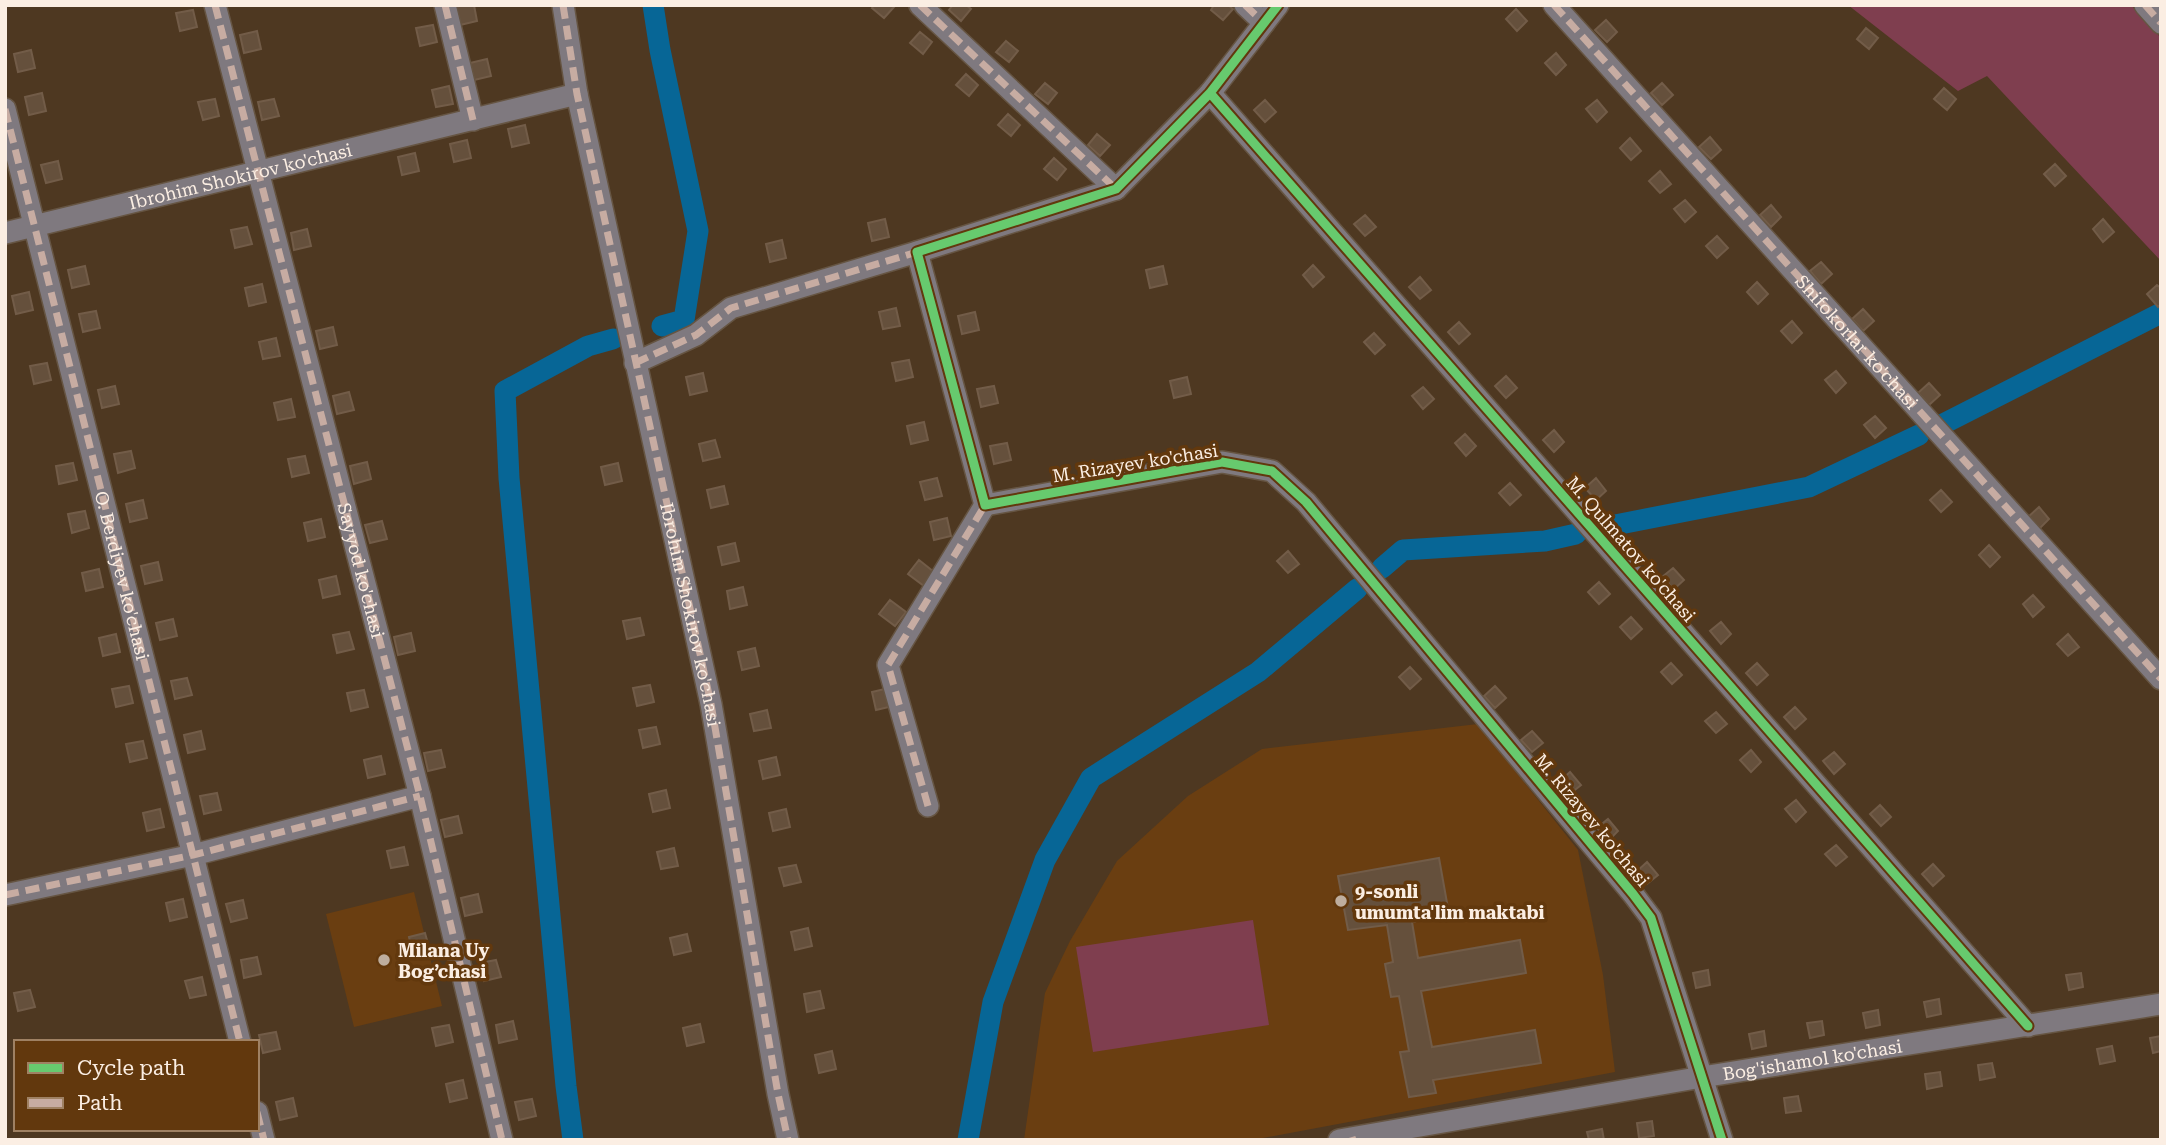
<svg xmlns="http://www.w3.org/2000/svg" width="2166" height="1145" font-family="'Roboto Serif',serif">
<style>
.built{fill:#6a3e11}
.green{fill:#7f3e4f}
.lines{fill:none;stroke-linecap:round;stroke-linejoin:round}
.canal{stroke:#076696;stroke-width:21}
.building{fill:#65503c;stroke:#725c48;stroke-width:2}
.minor-casing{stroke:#665543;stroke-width:24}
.minor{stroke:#7f797f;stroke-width:21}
.quiet{stroke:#c7aca2;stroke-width:7;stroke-dasharray:14 7;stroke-linecap:butt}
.cycleway-casing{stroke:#62380d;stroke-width:13}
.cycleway{stroke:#67ca6e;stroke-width:9}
.poi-dot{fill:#beae9f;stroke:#62380d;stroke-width:2.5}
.labels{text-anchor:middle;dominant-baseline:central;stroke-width:7;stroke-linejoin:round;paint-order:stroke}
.street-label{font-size:18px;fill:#fbeee3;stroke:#62380d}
.poi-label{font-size:18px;font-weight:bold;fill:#fbeee3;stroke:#62380d;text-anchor:start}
</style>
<rect width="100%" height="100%" fill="#4e3821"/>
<path class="built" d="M1478,724l100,126 25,125 12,97 -363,68h-228l21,-147 25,-52 47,-80 71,-65 74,-47z
M414,892l28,114 -88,21 -28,-113z"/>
<path class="green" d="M1848,5h283l30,33v223l-174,-185 -29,15z
M1253,920l16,105 -176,27 -17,-105z"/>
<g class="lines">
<path class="canal" d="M653,5l7,45 38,181 -14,89 -22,6
M1943,424l218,-111
M1610,526l199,-39 110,-52
M1382,568l21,-18 142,-9 31,-7
M573,1140l-7,-54 -57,-608 -4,-87 83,-45 25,-7
M968,1140l25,-138 52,-142 46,-82 167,-106 99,-83"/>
</g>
<path class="building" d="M463,5h11l3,16 -17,4 -4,-18z
M874,5h18l2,2 -10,11 -12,-10z
M953,5h13l5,4 -10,12 -12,-11z
M1214,5h14l5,4 -10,11 -12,-10z
M1516,9l11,12 -10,10 -11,-12z
M193,10l4,17 -17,4 -4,-18z
M1606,20l11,12 -10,10 -12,-12z
M433,25l4,17 -17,4 -4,-18z
M1866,28l12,10 -9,11 -12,-10z
M257,31l4,18 -17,4 -4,-18z
M920,32l12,10 -9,12 -13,-11z
M1006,41l12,10 -9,11 -13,-10z
M31,50l4,18 -17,4 -4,-18z
M1556,53l10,12 -10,10 -11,-12z
M487,59l4,17 -17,4 -4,-17z
M966,74l12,11 -9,11 -13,-11z
M1045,83l12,10 -9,11 -13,-10z
M1662,83l11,12 -11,10 -11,-12z
M449,86l4,18 -17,3 -4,-17z
M1944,88l12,11 -9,11 -13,-11z
M42,93l4,18 -17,4 -4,-18z
M215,99l4,17 -16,4 -5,-18z
M274,99l5,17 -17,4 -4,-18z
M1265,100l11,12 -11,10 -11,-12z
M1597,100l10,12 -10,10 -11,-13z
M1008,114l12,11 -9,11 -13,-11z
M525,125l4,18 -17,4 -4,-18z
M1097,134l13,11 -10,11 -12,-11z
M1710,137l11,13 -10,9 -12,-12z
M1630,138l11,13 -10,9 -11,-12z
M467,140l4,18 -17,4 -4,-18z
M415,153l4,18 -17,4 -4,-18z
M1054,158l12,11 -9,11 -13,-11z
M58,161l4,18 -16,4 -5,-18z
M2055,164l11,12 -11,10 -11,-12z
M1660,171l11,13 -11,9 -11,-12z
M1685,200l11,12 -11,10 -11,-13z
M1771,205l10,12 -10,10 -11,-12z
M1365,215l11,12 -11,9 -11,-12z
M885,219l4,18 -17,4 -4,-18z
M2103,219l11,13 -11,10 -10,-13z
M247,227l5,17 -17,4 -4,-18z
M307,229l4,17 -17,4 -3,-17z
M1717,236l11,12 -11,10 -11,-12z
M782,240l4,18 -16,4 -4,-18z
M1821,262l11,12 -11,10 -11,-13z
M1313,265l11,12 -11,10 -10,-12z
M85,266l4,18 -17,4 -4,-18z
M1163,266l4,18 -17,4 -4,-18z
M1420,277l11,13 -11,9 -11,-12z
M1757,282l11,12 -10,10 -11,-12z
M262,284l4,18 -17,4 -4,-18z
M2157,285l4,3v16l-3,3 -11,-13z
M29,292l4,18 -17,4 -4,-18z
M896,308l4,18 -17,3 -4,-17z
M1863,309l11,12 -11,10 -11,-12z
M96,311l4,17 -17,4 -4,-18z
M975,312l4,18 -17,4 -4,-18z
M1792,321l10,12 -10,10 -11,-12z
M1459,322l11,12 -11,10 -11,-12z
M333,327l4,18 -17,4 -4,-18z
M1374,333l11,12 -10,9 -11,-12z
M276,338l4,18 -17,3 -4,-17z
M909,360l4,17 -17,4 -4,-18z
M47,363l4,17 -17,4 -4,-18z
M1836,371l10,12 -10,10 -11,-13z
M703,373l4,18 -17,4 -4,-18z
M1506,376l11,12 -11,10 -11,-12z
M1187,377l4,17 -17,4 -4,-17z
M1929,383l11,12 -11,10 -11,-12z
M115,386l4,18 -17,4 -4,-18z
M994,386l4,17 -17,4 -4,-18z
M1423,387l11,12 -11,10 -11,-13z
M349,392l5,18 -17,4 -4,-18z
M291,399l4,18 -17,3 -4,-17z
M1875,416l11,12 -11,10 -11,-13z
M924,422l4,18 -17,4 -4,-18z
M1554,430l10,12 -10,10 -11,-12z
M1465,434l11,12 -10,10 -11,-13z
M715,440l5,17 -17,4 -4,-17z
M1007,443l4,17 -17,4 -4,-18z
M131,451l4,17 -17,5 -4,-19z
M305,456l4,17 -17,4 -4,-18z
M367,462l4,17 -17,5 -4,-18z
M73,463l4,17 -18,4 -3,-18z
M618,463l4,18 -17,4 -4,-18z
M937,478l5,18 -17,4 -5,-18z
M1596,478l10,13 -10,9 -11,-12z
M1510,483l11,12 -11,10 -11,-12z
M724,486l4,18 -17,4 -4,-18z
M1941,490l11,12 -11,10 -11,-12z
M143,500l4,18 -17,4 -4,-18z
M2039,507l10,12 -10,10 -11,-12z
M85,511l4,17 -17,5 -4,-19z
M947,518l4,18 -17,4 -4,-18z
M321,519l4,18 -17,4 -4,-18z
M382,521l5,18 -17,4 -5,-18z
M735,543l4,18 -17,4 -4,-18z
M1989,545l11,12 -10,10 -11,-12z
M1288,551l11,13 -11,9 -11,-12z
M919,560l15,12 -10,14 -16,-12z
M158,562l4,18 -17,4 -4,-18z
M1673,568l11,12 -10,9 -12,-12z
M99,569l4,18 -17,4 -4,-18z
M336,576l4,18 -17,4 -4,-18z
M1599,582l11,12 -11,10 -11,-12z
M743,587l4,18 -17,4 -3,-18z
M2033,595l11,12 -11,10 -10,-13z
M890,600l16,12 -11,14 -16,-12z
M1631,617l11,12 -11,10 -11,-12z
M640,618l4,17 -17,4 -4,-18z
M173,619l4,17 -17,4 -4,-17z
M1721,622l10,12 -10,10 -11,-13z
M349,632l5,17 -17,4 -4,-18z
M411,633l4,18 -17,4 -4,-18z
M116,634l4,18 -17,4 -4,-18z
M2068,634l11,13 -11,9 -11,-12z
M755,648l4,18 -17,4 -4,-18z
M1671,663l11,12 -10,9 -11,-12z
M1757,663l11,12 -11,10 -11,-12z
M1410,667l11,12 -11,10 -11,-12z
M187,678l5,17 -17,4 -4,-18z
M650,685l4,17 -17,4 -4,-18z
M129,686l4,17 -17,4 -4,-18z
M1495,686l11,12 -11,10 -11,-12z
M889,688l4,18 -17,4 -4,-18z
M364,690l4,17 -17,4 -4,-18z
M1795,707l11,12 -11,10 -11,-12z
M767,710l4,18 -17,3 -4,-17z
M1716,712l11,12 -11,9 -11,-12z
M656,727l4,17 -17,4 -4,-18z
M201,731l4,18 -17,4 -4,-18z
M1532,731l11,12 -11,9 -11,-12z
M143,741l4,17 -17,4 -4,-18z
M441,750l4,17 -17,4 -4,-18z
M1751,750l10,12 -10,10 -11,-12z
M1834,752l11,12 -11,10 -11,-13z
M381,756l4,18 -17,4 -4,-18z
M776,757l4,18 -17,4 -4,-18z
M1570,772l11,13 -11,9 -11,-12z
M666,790l4,18 -17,4 -4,-18z
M217,793l4,17 -17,4 -4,-18z
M1796,800l10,12 -10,10 -11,-13z
M1880,805l11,12 -10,9 -11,-12z
M160,809l4,18 -17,4 -4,-18z
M786,809l4,18 -17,4 -4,-18z
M458,816l4,17 -17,4 -4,-17z
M1608,819l10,12 -10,10 -11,-13z
M1836,845l11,12 -11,9 -11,-12z
M404,847l4,18 -17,3 -4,-17z
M674,848l4,18 -17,3 -4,-17z
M1439,858l10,56 -37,8 6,36 102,-18 6,33 -105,18 11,56 103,-17 6,33 -108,17 3,13 -27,4 -9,-45 9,-1 -10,-55 -8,1 -6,-33 8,-2 -6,-37 -39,5 -10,-54z
M1647,862l11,13 -11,9 -11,-12z
M1933,864l11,12 -11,10 -11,-12z
M796,865l5,17 -17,4 -5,-18z
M478,894l4,18 -17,4 -4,-18z
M183,899l4,18 -17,4 -4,-18z
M243,900l4,18 -16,4 -5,-18z
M808,928l4,18 -17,4 -4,-18z
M425,933l5,18 -17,4 -4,-18z
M687,934l4,17 -17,4 -4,-17z
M257,957l4,17 -17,4 -3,-18z
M496,960l5,17 -17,4 -4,-18z
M1708,970l2,15 -14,3 -3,-15z
M2081,973l2,14 -14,3 -3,-15z
M202,977l4,18 -16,3 -5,-17z
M30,990l5,17 -17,4 -4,-18z
M820,991l4,17 -17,4 -3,-18z
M1939,999l2,15 -14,3 -3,-15z
M1878,1010l2,15 -14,3 -3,-15z
M513,1021l4,18 -18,4 -3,-18z
M1822,1021l2,14 -14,3 -3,-15z
M700,1024l4,18 -17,4 -4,-18z
M449,1025l4,17 -17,4 -4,-18z
M1764,1031l2,15 -14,3 -3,-15z
M276,1032l4,17 -17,4 -4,-18z
M2161,1036v15l-8,2 -3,-15z
M2112,1046l3,15 -15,3 -3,-15z
M832,1051l4,18 -17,4 -4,-18z
M1992,1063l3,14 -15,3 -2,-15z
M1940,1072l2,14 -15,3 -2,-15z
M463,1080l4,18 -17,4 -4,-18z
M1798,1096l3,15 -15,2 -2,-15z
M293,1098l4,18 -17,4 -4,-18z
M532,1099l4,17 -17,4 -4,-18z
M1652,1121l2,15 -15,2 -2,-15z
M1602,1129l2,11h-15l-2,-8z"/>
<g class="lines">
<g class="minor-casing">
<g id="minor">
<path id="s1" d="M215,5l205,791 82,344"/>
<path d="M445,5l28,115"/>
<path id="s2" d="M563,5l14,89 134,610 67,390 10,46"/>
<path d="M920,5l196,184"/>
<path d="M1245,5l19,18"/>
<path d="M1278,5l-68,88 -94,96 -199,63 68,253 237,-43 50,9 34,31 327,392 18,24 71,222"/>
<path d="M1554,5l607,674"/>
<path d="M2145,5l16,18"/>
<path d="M1210,93l818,933"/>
<path id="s3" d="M5,109l235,933"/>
<path id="s4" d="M5,233l572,-139"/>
<path d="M635,363l61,-28 35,-27 186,-56"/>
<path d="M928,806l-40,-141 97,-160"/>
<path d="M5,895l188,-40 227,-59"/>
<path d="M257,1112l7,28"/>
<path id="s5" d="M1339,1140l363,-63 459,-73"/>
</g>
</g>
<use href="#minor" class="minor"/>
<g class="quiet">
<path d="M215,5l205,791 82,344"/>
<path d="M445,5l28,115"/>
<path d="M563,5l14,89 134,610 67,390 10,46"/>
<path d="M920,5l196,184"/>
<path d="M1245,5l19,18"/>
<path id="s6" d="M1554,5l607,674"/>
<path d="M2145,5l16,18"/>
<path d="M5,109l235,933"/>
<path d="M635,363l61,-28 35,-27 186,-56"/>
<path d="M928,806l-40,-141 97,-160"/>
<path d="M5,895l188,-40 227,-59"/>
<path d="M257,1112l7,28"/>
<path d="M1352,1137l1,3"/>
</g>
<g class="cycleway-casing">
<path id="cycleway" d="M1278,5l-68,88 -94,96 -199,63 68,253 237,-43 50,9 34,31 327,392 18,24 71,222
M1210,93l818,933"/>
</g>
<use href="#cycleway" class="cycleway"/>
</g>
<g class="poi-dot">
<circle cx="1341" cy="901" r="7"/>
<circle cx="384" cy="960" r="7"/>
</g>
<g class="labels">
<g class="street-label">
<text stroke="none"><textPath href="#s4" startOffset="242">Ibrohim Shokirov ko'chasi</textPath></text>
<text stroke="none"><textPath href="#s6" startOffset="453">Shifokorlar ko'chasi</textPath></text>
<text transform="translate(1135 463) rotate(-9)">M. Rizayev ko'chasi</text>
<text transform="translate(1631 549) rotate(49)">M. Qulmatov ko'chasi</text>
<text stroke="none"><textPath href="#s1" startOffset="584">Sayyod ko'chasi</textPath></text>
<text stroke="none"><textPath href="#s3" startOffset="481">O. Berdiyev ko'chasi</textPath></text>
<text stroke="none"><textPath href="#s2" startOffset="623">Ibrohim Shokirov ko'chasi</textPath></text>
<text transform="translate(1592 820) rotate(50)">M. Rizayev ko'chasi</text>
<text stroke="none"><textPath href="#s5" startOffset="480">Bog'ishamol ko'chasi</textPath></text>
</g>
<g class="poi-label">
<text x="1355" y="891">9-sonli<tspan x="1355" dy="21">umumta'lim maktabi</tspan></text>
<text x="398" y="950">Milana Uy<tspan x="398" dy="21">Bog’chasi</tspan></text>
</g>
</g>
<rect width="2166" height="1145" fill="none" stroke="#fbeee3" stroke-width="14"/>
<rect x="14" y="1040" width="245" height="91" fill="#62380d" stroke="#9f8163" stroke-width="2"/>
<rect x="28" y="1063" width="35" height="10" fill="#67ca6e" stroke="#9f8163" stroke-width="2"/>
<text x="77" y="1075" font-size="21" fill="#fbeee3">Cycle path</text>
<rect x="28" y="1098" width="35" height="10" fill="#c7aca2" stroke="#9f8163" stroke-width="2"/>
<text x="77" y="1110" font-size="21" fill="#fbeee3">Path</text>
</svg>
